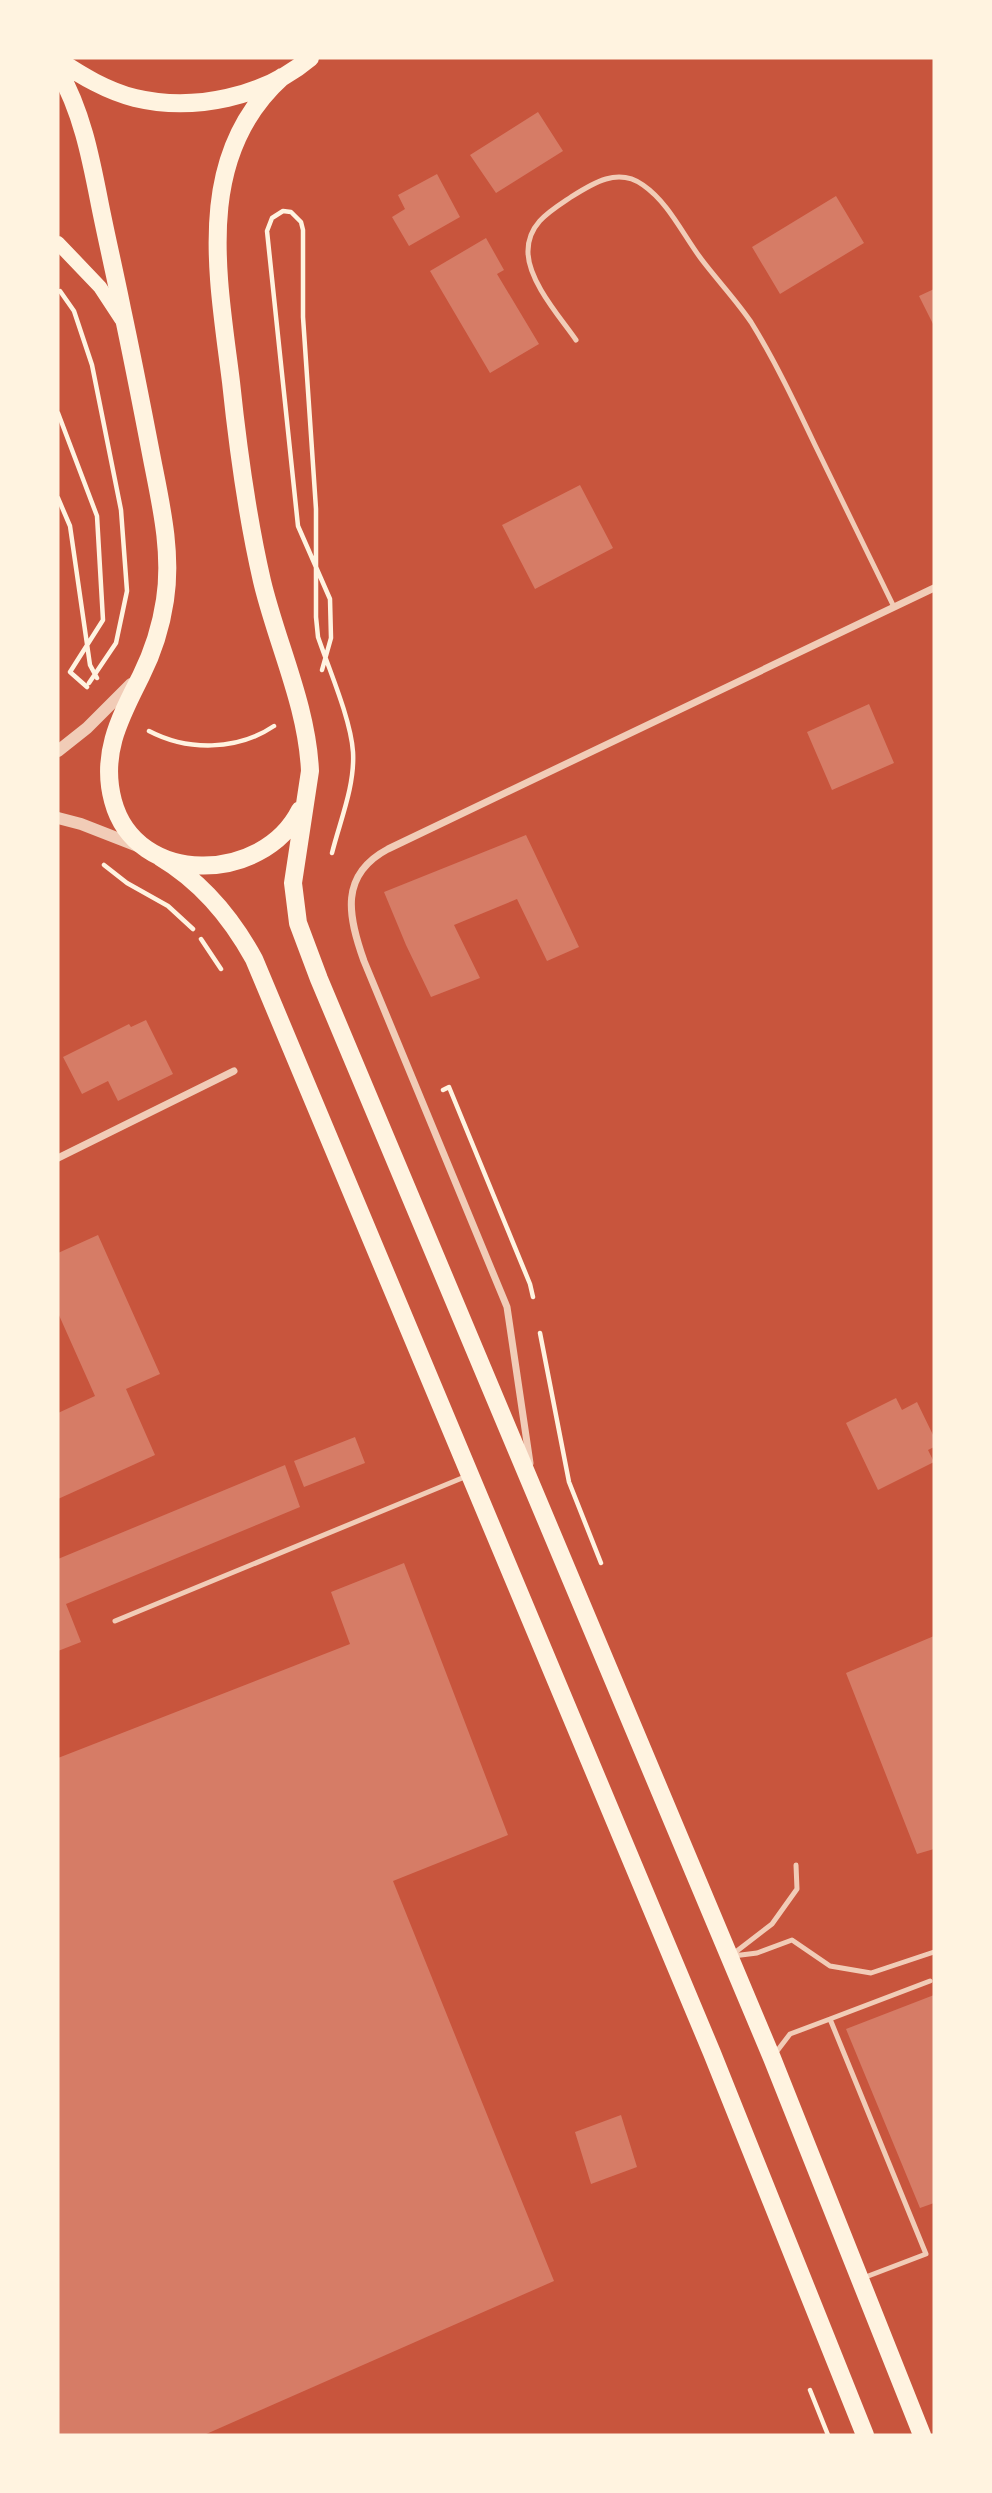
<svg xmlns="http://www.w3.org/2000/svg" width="992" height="2493" font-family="Inter,sans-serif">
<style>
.building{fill:#d67c66}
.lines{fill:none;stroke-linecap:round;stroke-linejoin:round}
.path{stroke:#fff3e0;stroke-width:4.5}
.service{stroke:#f1ccb7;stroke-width:5}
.minor{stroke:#f1ccb7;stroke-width:7}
.tertiary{stroke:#f1ccb7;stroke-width:12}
.secondary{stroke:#fff3e0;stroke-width:14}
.primary{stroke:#fff3e0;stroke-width:18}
</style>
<rect width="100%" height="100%" fill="#c8553d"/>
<path class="building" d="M538,112l25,39 -67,42 -26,-38z
M437,174l23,43 -51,29 -17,-29 13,-8 -7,-14z
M836,196l28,47 -84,51 -28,-47z
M486,238l18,32 -7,4 42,70 -49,29 -60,-102z
M934,289v37l-15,-30z
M580,485l33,63 -78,41 -33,-64z
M869,704l25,59 -62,27 -25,-58z
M526,835l53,112 -32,14 -30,-62 -63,26 26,53 -49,19 -25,-52 -22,-53z
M146,1020l27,54 -55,27 -10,-20 -26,13 -19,-37 66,-33 2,3z
M98,1235l62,139 -34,15 29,66 -97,44v-86l37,-17 -37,-83v-60z
M896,1398l6,12 15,-8 17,35v10l-6,3 6,12 -56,28 -32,-67z
M355,1437l10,26 -61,24 -10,-26z
M285,1465l15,42 -234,97 15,38 -23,9v-92z
M404,1563l104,272 -115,46 161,400 -350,154h-146v-677l292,-114 -19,-52z
M934,1636v213l-17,5 -71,-181z
M934,1995v208l-14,5 -74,-179z
M621,2115l16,52 -46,17 -16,-52z"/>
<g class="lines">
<path class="path" d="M60,291l14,20 18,54 29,145 6,81 -11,52 -27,40
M58,413l39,103 6,104 -33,52 17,15
M58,498l12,28 20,139 7,13
M322,670l9,-32 -1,-39 -32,-73 -31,-295 5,-13 11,-7 8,1 10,10 2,8v87l13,192v108l2,20c11,32 33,83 35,115 2,34 -13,69 -21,101
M149,731c38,20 88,20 125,-5
M104,865l23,18 41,23 25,23
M201,939l20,30
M443,1090l6,-3 81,197 3,13
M540,1333l29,149 32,81
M810,2390l18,45"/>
<path class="service" d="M576,340c-16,-23 -47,-58 -48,-87 -1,-29 22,-42 43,-56 22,-14 47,-30 72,-12 26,18 40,50 59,75 16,21 34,40 49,62 24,39 44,81 64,123 26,54 53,108 79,162
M115,1621l352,-145
M733,1954l39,-30 25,-35 -1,-24
M733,1956l24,-3 35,-13 38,26 41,7 63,-21
M830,2019l100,-38
M774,2055l16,-21 40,-15 96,235 -63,24"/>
<path class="minor" d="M58,1158l176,-87
M530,1463l-23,-156 -143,-346c-16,-45 -25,-86 24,-112l546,-261"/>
<path class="tertiary" d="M58,751l29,-23 44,-44
M58,818l23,6 59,23"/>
<path class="secondary" d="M58,243l42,44 21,32"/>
<path class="primary" d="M58,60c24,16 49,31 77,38 59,14 129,-1 175,-40
M58,70c24,41 33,89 42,135 7,35 15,69 22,104 11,51 21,103 31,155 9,45 19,91 12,136 -4,27 -12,52 -24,76 -20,40 -41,77 -28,125 23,86 150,83 187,9
M282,77c-89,80 -64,200 -51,305 7,67 16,134 31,199 15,63 45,124 48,190l-17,112 5,40 21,56 453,1079 150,377
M160,857c42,25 71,60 94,102l458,1094 153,382"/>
</g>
<rect width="992" height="2493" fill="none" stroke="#fff3e0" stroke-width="119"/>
</svg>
